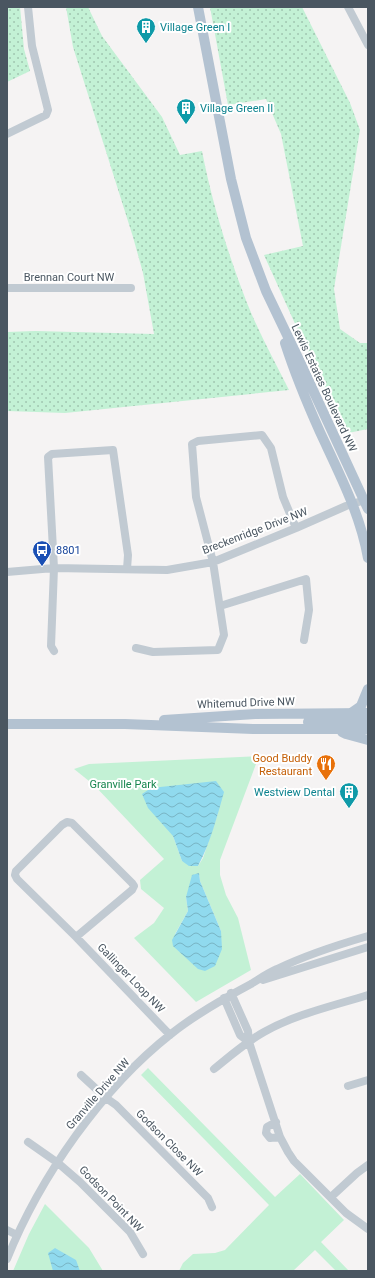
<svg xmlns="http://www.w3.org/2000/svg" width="375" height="1278" font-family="Roboto,sans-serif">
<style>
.grass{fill:url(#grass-dots)}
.park{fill:#c3f1d5;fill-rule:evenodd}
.water{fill:url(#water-waves)}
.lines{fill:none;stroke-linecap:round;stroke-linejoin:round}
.minor{stroke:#c1cad2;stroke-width:8}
.major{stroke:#b3c2d1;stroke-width:10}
.labels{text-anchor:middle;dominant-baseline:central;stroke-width:4;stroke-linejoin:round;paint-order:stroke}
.culture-label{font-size:11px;fill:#0d838f;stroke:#fff;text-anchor:start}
.street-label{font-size:11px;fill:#4a5661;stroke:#fff}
.transit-label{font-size:11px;fill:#164399;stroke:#fff;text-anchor:start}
.food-label{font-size:11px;fill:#c56008;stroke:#fff;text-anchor:end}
.park-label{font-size:11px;fill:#17864f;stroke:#fff}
</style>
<defs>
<pattern id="grass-dots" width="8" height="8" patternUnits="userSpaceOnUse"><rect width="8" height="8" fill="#c3f1d5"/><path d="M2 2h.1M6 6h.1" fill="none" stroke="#a0c6b0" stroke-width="1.8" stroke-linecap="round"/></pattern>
<pattern id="water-waves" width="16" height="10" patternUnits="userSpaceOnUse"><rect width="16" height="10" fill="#90daee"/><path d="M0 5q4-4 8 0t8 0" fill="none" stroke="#78b4c4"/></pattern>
</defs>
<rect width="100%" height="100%" fill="#f5f3f3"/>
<path class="grass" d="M7,7h13l4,42 6,22 -23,11z
M66,7h22l14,29 60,81 18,38 22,-4c10,52 26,103 45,152 12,30 28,59 42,87l-224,23 -58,-2v-79l28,-1 119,3 -11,-61 -10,-36 -60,-190z
M210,7h92l48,96 10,27 -26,159 6,40 20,14h8v86l-20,4 -33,-65 -51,-113 39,-9 -22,-112 -15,-35 -38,6z"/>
<path class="park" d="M259,756l-39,104v15l6,20 12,23 13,52 -55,32 -62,-64 20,-15 10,-15 -23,-19 -1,-9 24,-21 -70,-74 -20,-16 15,-5zM218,813l-15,45 -5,8 -16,-5 -9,-25zM199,874l1,7 21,50 -46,3 13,-23 -2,-14z
M148,1068l127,129 25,-23 44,46 -23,22 28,29h-13l-21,-21 -22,21h-114l4,-8 10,-9 22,-1 10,-3 44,-45 -128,-130z
M45,1204l44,44 14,23h-90l16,-37z"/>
<path class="water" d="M216,781l8,11c-7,25 -14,52 -26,74h-9l-7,-5 -9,-25 -25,-28 -6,-14 9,-6z
M199,873l1,8 21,50 1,18 -7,17 -10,5 -7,-2 -25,-23 -1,-6 16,-29 -2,-14 6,-22z
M55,1248l21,12 4,11h-27l-5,-18z"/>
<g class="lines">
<path class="minor" d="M348,7l20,38
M7,134l39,-19 2,-5 -16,-64 -4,-39
M7,288h124
M7,572l47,-4 113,2 46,-8 83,-34 50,-22 22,-7
M220,606l86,-27 3,31 -5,30
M136,648l17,4 65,-2 6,-15 -11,-73 -17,-65 -4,-53 6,-3 64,-6 9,13 12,49 13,31
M54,651l-3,-5 3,-78 -6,-111 4,-3 61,-4 15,105 -1,14
M76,937l56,-47 2,-4 -2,-3 -60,-60 -5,-1 -5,3 -46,46 -1,4 2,4 59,58 94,98
M263,980l105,-33
M231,993l17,38 1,11 31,95 8,15 6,9 52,52 22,16
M224,998l16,37 9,7
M214,1069c16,-13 32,-27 50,-37 32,-18 69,-26 104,-37
M81,1075l25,23 10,7 92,93 4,9
M348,1086l20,-6
M276,1122l-9,5 -1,6 4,5 10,-1
M28,1142l30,21 22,19 50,50 13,22
M331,1197l26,-24 11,-8
M7,1230l10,5
M7,1259c33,-82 95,-171 164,-225 25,-20 52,-35 80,-50 8,-5 17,-11 26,-15 29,-14 60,-24 91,-33"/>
<path class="major" d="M198,7l33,172 15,59 20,53 34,71 68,147
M285,343c10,31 22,60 35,89 19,41 40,81 48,126
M351,713l10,-7 7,-17
M164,720l91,-6 113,-1
M308,722l60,-2
M7,724h118l128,5h115
M342,732l4,2 22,6"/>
</g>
<defs>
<g id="building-pin" transform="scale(1)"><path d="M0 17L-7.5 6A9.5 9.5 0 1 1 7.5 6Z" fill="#0f9aa8" stroke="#fff"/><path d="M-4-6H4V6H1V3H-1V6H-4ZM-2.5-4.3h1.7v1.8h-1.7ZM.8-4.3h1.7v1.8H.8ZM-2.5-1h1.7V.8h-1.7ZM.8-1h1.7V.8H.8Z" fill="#fff"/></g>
<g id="bus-pin" transform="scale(1)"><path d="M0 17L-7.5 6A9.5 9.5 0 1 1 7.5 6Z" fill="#1a4fb4" stroke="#fff"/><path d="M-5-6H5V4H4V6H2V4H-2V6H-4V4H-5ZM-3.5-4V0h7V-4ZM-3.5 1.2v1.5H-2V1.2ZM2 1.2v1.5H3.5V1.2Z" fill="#fff"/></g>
<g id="restaurant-pin" transform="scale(1)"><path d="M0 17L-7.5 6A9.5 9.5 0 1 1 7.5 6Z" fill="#e8710a" stroke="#fff"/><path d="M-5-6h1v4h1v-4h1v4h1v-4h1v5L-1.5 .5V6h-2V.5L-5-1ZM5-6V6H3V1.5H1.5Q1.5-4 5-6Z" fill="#fff"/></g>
</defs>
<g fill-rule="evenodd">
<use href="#building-pin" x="146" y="27"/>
<use href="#building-pin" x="186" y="108"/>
<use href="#bus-pin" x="42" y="550"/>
<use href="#restaurant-pin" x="326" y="764"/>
<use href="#building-pin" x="349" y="792"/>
</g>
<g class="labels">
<g class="culture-label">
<text x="160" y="27">Village Green I</text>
<text x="200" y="108">Village Green II</text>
<text x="335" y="792" text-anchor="end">Westview Dental</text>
</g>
<g class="street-label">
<text x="69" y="277">Brennan Court NW</text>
<text transform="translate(324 388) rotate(65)">Lewis Estates Boulevard NW</text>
<text transform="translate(255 531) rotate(-21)">Breckenridge Drive NW</text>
<text transform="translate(246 703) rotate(-2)">Whitemud Drive NW</text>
<text transform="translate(131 978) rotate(46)">Gallinger Loop NW</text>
<text transform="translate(98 1094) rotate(-49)">Granville Drive NW</text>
<text transform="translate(169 1143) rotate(45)">Godson Close NW</text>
<text transform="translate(111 1199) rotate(46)">Godson Point NW</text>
</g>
<g class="transit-label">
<text x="56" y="550">8801</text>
</g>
<g class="food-label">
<text x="312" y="758">Good Buddy<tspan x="312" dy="13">Restaurant</tspan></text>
</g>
<g class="park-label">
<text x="123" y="784">Granville Park</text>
</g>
</g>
<rect width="375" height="1278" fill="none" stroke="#4a5661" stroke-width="16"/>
</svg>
